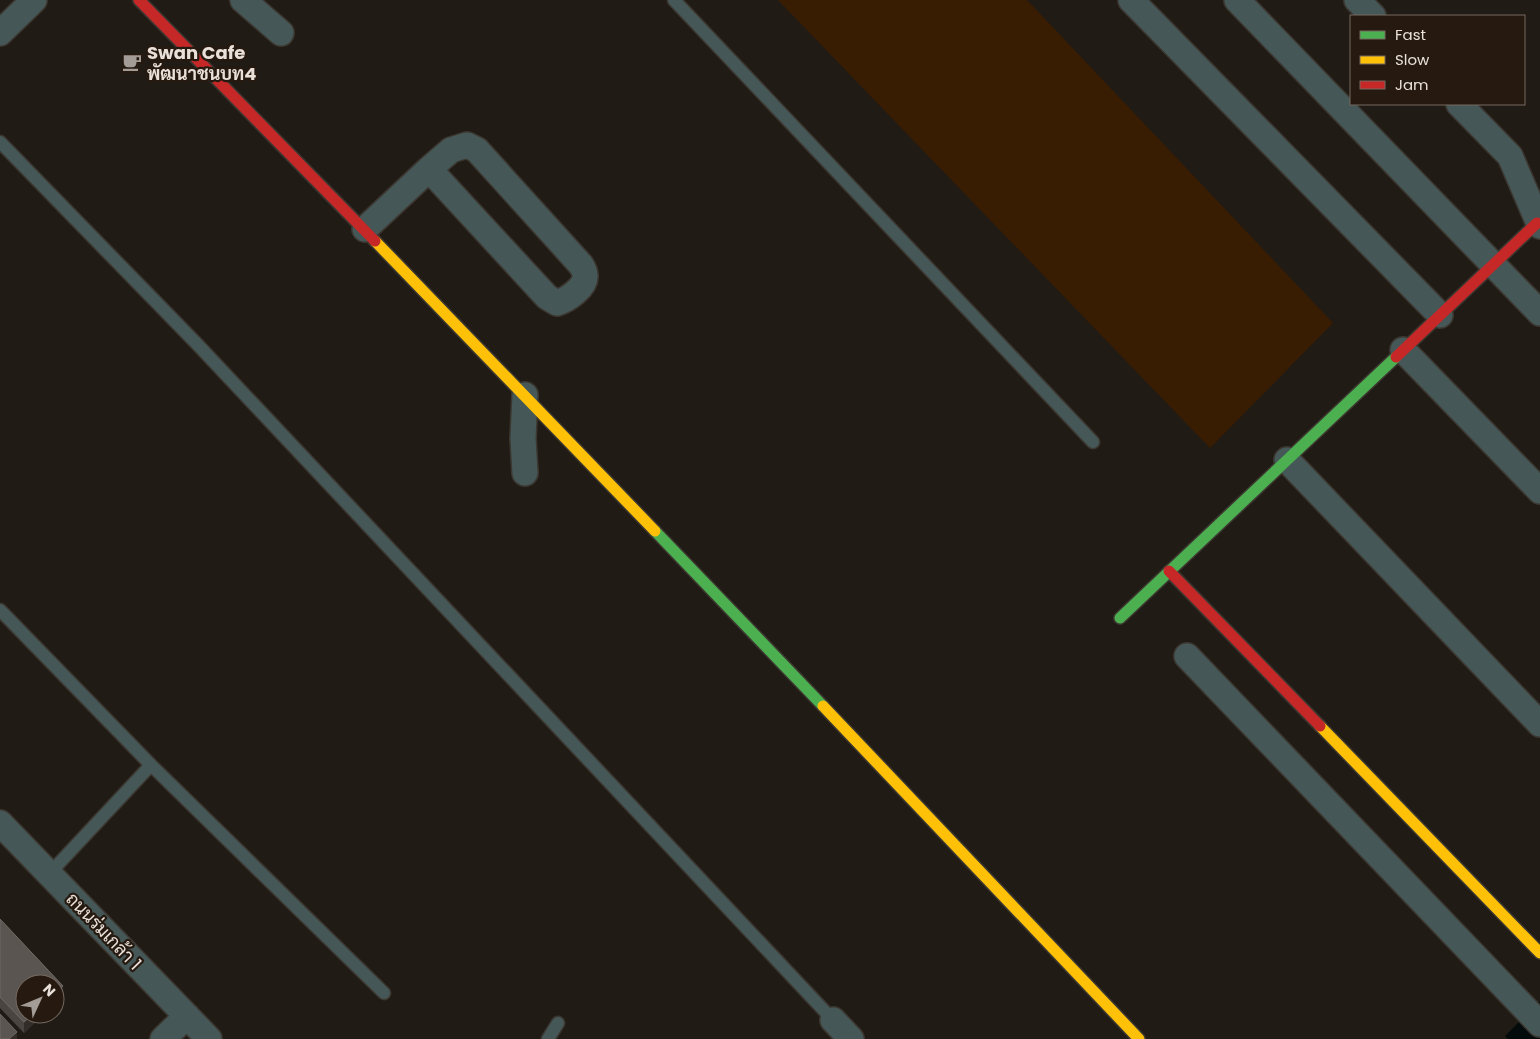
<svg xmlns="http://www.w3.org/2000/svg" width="1540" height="1039" font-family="Poppins,Sarabun,sans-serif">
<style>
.green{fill:#391d03}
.water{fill:#040b0b}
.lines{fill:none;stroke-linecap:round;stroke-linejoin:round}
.lane-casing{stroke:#3c3731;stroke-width:15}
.street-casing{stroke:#3c3731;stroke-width:28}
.fast-casing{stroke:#3c3731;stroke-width:14}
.slow-casing{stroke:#3c3731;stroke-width:14}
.jam-casing{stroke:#3c3731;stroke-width:14}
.lane{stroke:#455857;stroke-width:12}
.street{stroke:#455857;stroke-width:25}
.fast{stroke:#4caf50;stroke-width:11}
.slow{stroke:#ffc107;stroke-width:11}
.jam{stroke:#c62828;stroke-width:11}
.wall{fill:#4a4541}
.shaded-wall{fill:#322d28}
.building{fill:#5b5551;stroke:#716b66}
.labels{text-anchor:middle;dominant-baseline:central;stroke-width:4.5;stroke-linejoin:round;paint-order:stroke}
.poi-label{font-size:18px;font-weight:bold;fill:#e9e0da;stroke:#261a10;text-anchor:start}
.street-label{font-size:18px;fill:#e9e0da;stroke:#261a10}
</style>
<rect width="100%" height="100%" fill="#211b15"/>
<path class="green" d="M778,0h249l306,323 -123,125z"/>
<path class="water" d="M1540,1001v38h-32l-3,-3z"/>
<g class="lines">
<g class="lane-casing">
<path id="lane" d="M674,0l419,442
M0,142l198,203 635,675
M0,610l151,155 233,228
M49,874l102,-109
M548,1039l10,-16"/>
</g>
<g class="street-casing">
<path id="street" d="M243,0l38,33
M1131,0l309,315
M1237,0l303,313
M1357,0l16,16
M0,33l34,-33
M1459,104l51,52 30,70
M467,145l10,5 104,115c2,3 4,7 4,11 1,11 -18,24 -28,27l-10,-6 -118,-128 22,-19z
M365,229l64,-60
M1403,350l137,141
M525,395l-2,43 2,35
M1287,460l253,264
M1187,656l353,368
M0,823l209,216
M833,1020l18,19
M163,1039l24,-23"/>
</g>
<g class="fast-casing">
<path id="fast" d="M655,531l168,175
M1120,618l276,-261"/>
</g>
<g class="slow-casing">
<path id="slow" d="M375,241l280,290
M823,706l316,333
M1320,726l220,227"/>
</g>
<g class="jam-casing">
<path id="jam" d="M139,0l236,241
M1396,357l141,-134
M1169,571l151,155"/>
</g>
<use href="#lane" class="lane"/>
<use href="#street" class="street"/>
<use href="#fast" class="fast"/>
<use href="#slow" class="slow"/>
<use href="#jam" class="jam"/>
</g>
<path class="wall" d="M0,919l63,67v11l-8,7v-20h-30v30h19l-20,19 -24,-25z"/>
<path class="shaded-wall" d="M63,986v11l-8,7v-11z
M33,1014h11l-20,19v-11z
M17,1032v7h-8z"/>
<path class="building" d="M0,919l63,67 -8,7v-9h-30v30h8l-9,8 -24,-25z
M0,1014l17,18 -8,7h-9z"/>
<defs>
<g id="cafe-bare" transform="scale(1.5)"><path d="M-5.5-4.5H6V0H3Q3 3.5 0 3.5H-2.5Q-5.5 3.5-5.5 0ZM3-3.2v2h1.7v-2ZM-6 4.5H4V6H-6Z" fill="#a39b95" stroke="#261a10" stroke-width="2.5" paint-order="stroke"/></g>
</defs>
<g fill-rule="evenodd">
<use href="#cafe-bare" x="132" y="62"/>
</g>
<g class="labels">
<g class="poi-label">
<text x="147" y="52">Swan Cafe<tspan x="147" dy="21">พัฒนาชนบท4</tspan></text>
</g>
<g class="street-label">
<text transform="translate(104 931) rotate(46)">ถนนร่มเกล้า 1</text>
</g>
</g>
<rect x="1350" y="15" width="175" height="90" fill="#261a10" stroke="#746961"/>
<rect x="1360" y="31" width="25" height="8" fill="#4caf50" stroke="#746961"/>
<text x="1395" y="40" font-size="15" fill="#e9e0da">Fast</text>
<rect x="1360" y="56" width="25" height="8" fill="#ffc107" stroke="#746961"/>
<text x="1395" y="65" font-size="15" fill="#e9e0da">Slow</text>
<rect x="1360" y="81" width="25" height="8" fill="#c62828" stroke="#746961"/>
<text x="1395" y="90" font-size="15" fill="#e9e0da">Jam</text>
<g transform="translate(40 999) rotate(46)"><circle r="24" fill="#261a10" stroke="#746961"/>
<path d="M0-4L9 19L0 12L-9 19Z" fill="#a39b95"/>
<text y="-8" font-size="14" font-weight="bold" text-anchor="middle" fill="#e9e0da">N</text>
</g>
</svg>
